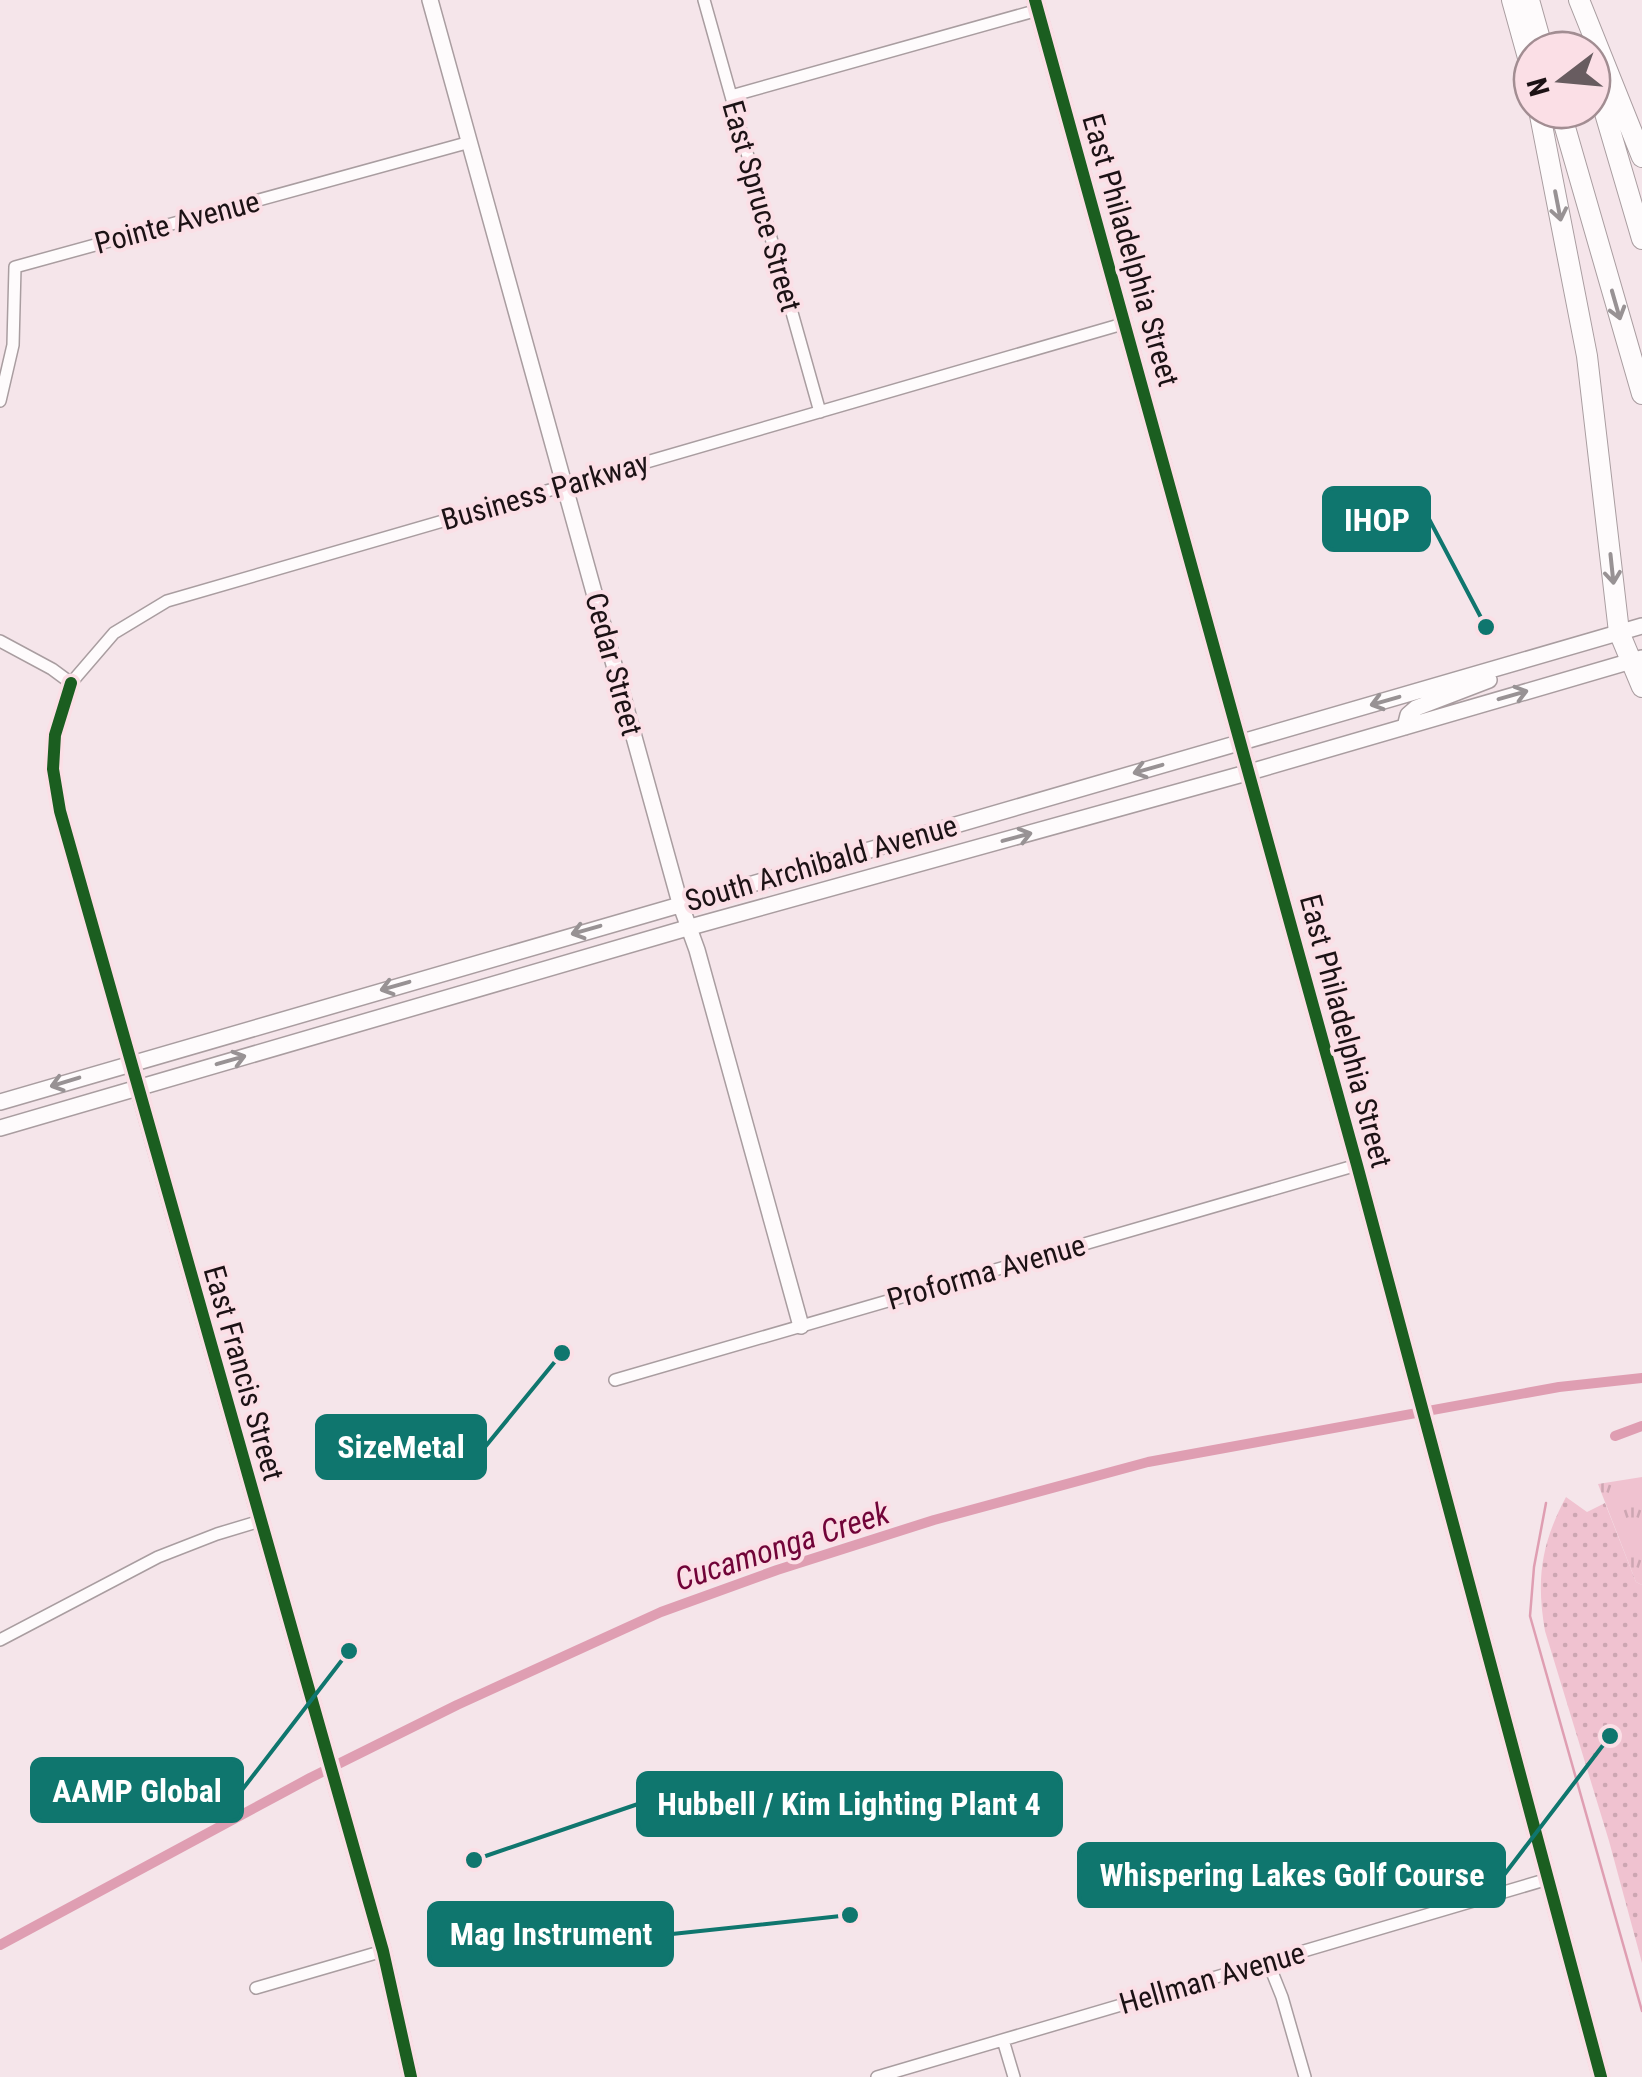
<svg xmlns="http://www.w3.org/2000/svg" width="1642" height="2077" font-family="'Roboto Condensed',sans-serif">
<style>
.grass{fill:url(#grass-dots)}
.park{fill:url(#park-tufts)}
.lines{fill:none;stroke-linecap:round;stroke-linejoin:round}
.stream{stroke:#df9eb2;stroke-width:2.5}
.canal{stroke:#df9eb2;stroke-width:10}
.street-casing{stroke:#a99da0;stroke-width:14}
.secondary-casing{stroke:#a99da0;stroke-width:18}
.highway-casing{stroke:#a99da0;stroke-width:22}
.street{stroke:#fefbfc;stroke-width:11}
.secondary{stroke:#fefbfc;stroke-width:15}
.highway{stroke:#fefbfc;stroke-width:20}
.cycleway-casing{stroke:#fbdfe6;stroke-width:19}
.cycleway{stroke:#1b5e20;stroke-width:12}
.oneway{stroke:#989294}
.labels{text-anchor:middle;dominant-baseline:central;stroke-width:8;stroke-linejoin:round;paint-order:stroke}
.street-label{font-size:30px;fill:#1c1215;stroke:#fbdfe6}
.water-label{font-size:32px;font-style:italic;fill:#710438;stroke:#fbdfe6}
.leader{fill:none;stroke:#0f766e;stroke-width:4}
.callout-dot{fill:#0f766e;stroke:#fbdfe6;stroke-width:4}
.callout{fill:#0f766e;stroke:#0f766e;stroke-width:4}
.callout-label{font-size:32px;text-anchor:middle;font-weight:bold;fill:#fff}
</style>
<defs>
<pattern id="grass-dots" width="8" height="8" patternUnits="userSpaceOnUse" patternTransform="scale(2.5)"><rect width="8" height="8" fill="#f0c2d0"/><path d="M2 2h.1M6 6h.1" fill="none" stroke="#cda6b2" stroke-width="1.8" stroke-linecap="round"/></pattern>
<pattern id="park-tufts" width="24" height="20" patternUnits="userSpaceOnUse" patternTransform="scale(2.5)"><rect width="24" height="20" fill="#f0c2d0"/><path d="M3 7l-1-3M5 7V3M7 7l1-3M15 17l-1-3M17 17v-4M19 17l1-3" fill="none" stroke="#cda6b2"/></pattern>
</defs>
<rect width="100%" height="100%" fill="#f5e5ea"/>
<path class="grass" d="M1566,1497l21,15 18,-9 31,79 6,3v378l-33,-122 -64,-210c-9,-52 -4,-87 21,-134z"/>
<path class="park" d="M1642,1477v108l-6,-3 -38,-98z"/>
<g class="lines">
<path class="stream" d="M1546,1503l-12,64 -4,49 112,395"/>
<path class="canal" d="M1615,1436l27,-10
M0,1945l310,-167 147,-73 204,-93 116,-42 157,-50 214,-58 411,-75 83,-9"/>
<g class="street-casing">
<path id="street" d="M704,0l116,412
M731,96l307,-86
M0,401l13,-56 2,-78 455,-125
M0,641l52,28 19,14 43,-50 53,-32 959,-278
M71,683l-16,52 -2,34 7,42 78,276
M615,1380l742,-215
M0,1640l158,-83 59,-23 43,-13
M1268,1962l14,35 23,80
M256,1988l127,-37
M1003,2040l11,37
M877,2077l671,-198"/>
</g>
<g class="secondary-casing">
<path id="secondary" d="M430,0l250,903 17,47 104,376
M1035,0l322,1165 244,912
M1405,727l3,-12 8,-7 73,-28
M138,1087l245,864 28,126
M0,1102l1642,-476
M0,1128l687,-200 563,-156 392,-114"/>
</g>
<g class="highway-casing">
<path id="highway" d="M1512,0l20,72
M1529,0l14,50
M1579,0l63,157
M1592,69l50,170
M1539,110l48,246 32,276 23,55
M1560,110l82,284"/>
</g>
<use href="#street" class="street"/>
<use href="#secondary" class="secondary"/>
<use href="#highway" class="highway"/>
<g class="cycleway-casing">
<path id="cycleway" d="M1035,0l322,1165 244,912
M71,683l-16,52 -2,34 7,42 323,1140 28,126"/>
</g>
<use href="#cycleway" class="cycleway"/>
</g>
<defs><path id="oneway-shaft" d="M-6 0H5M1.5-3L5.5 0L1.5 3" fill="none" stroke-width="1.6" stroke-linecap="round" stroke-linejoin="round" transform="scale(2.5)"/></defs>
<g class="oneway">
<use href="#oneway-shaft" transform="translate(1558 206) rotate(79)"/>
<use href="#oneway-shaft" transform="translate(1616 305) rotate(74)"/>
<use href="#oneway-shaft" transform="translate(1612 569) rotate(84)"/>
<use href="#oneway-shaft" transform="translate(1513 695) rotate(-16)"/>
<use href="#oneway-shaft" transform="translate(1385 701) rotate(164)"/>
<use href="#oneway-shaft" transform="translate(1148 769) rotate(164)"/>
<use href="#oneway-shaft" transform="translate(1017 837) rotate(-15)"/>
<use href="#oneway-shaft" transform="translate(586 930) rotate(164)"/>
<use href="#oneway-shaft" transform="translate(395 986) rotate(164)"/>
<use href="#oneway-shaft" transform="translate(231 1060) rotate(-16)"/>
<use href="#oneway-shaft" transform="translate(65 1082) rotate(163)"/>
</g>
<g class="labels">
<g class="street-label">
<text transform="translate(762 206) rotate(74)">East Spruce Street</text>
<text transform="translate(177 222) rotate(-15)">Pointe Avenue</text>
<text transform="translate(1131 250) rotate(74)">East Philadelphia Street</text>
<text transform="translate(545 491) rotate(-16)">Business Parkway</text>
<text transform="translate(614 664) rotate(75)">Cedar Street</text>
<text transform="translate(821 863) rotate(-16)">South Archibald Avenue</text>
<text transform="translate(1346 1031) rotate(75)">East Philadelphia Street</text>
<text transform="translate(986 1272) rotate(-16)">Proforma Avenue</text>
<text transform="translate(244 1373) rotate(74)">East Francis Street</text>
<text transform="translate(1212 1978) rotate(-16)">Hellman Avenue</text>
</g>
<g class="water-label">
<text transform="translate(782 1546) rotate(-18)">Cucamonga Creek</text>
</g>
</g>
<path class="leader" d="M1486 627L1429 519M562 1353L485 1447M349 1651L242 1790M474 1860L638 1804M1610 1736L1504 1875M850 1915L672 1934"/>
<g class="callout-dot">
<circle cx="1486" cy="627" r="10"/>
<circle cx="562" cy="1353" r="10"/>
<circle cx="349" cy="1651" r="10"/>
<circle cx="474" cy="1860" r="10"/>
<circle cx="1610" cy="1736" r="10"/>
<circle cx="850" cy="1915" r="10"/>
</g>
<g class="callout">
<rect x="1324" y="488" width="105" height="62" rx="10"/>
<rect x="317" y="1416" width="168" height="62" rx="10"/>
<rect x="32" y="1759" width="210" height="62" rx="10"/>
<rect x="638" y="1773" width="423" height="62" rx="10"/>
<rect x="1079" y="1844" width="425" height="62" rx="10"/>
<rect x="429" y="1903" width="243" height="62" rx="10"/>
</g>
<g class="callout-label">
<text x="1377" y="531">IHOP</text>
<text x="401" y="1458">SizeMetal</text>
<text x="137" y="1802">AAMP Global</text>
<text x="849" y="1815">Hubbell / Kim Lighting Plant 4</text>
<text x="1292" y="1886">Whispering Lakes Golf Course</text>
<text x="551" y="1945">Mag Instrument</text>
</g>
<g transform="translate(1562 80) rotate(254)"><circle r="48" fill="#fbdfe6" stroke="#a28d92" stroke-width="2.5"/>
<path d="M0-8L18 38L0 25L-18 38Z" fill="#685c60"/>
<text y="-15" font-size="28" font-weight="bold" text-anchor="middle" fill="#1c1215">N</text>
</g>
</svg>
